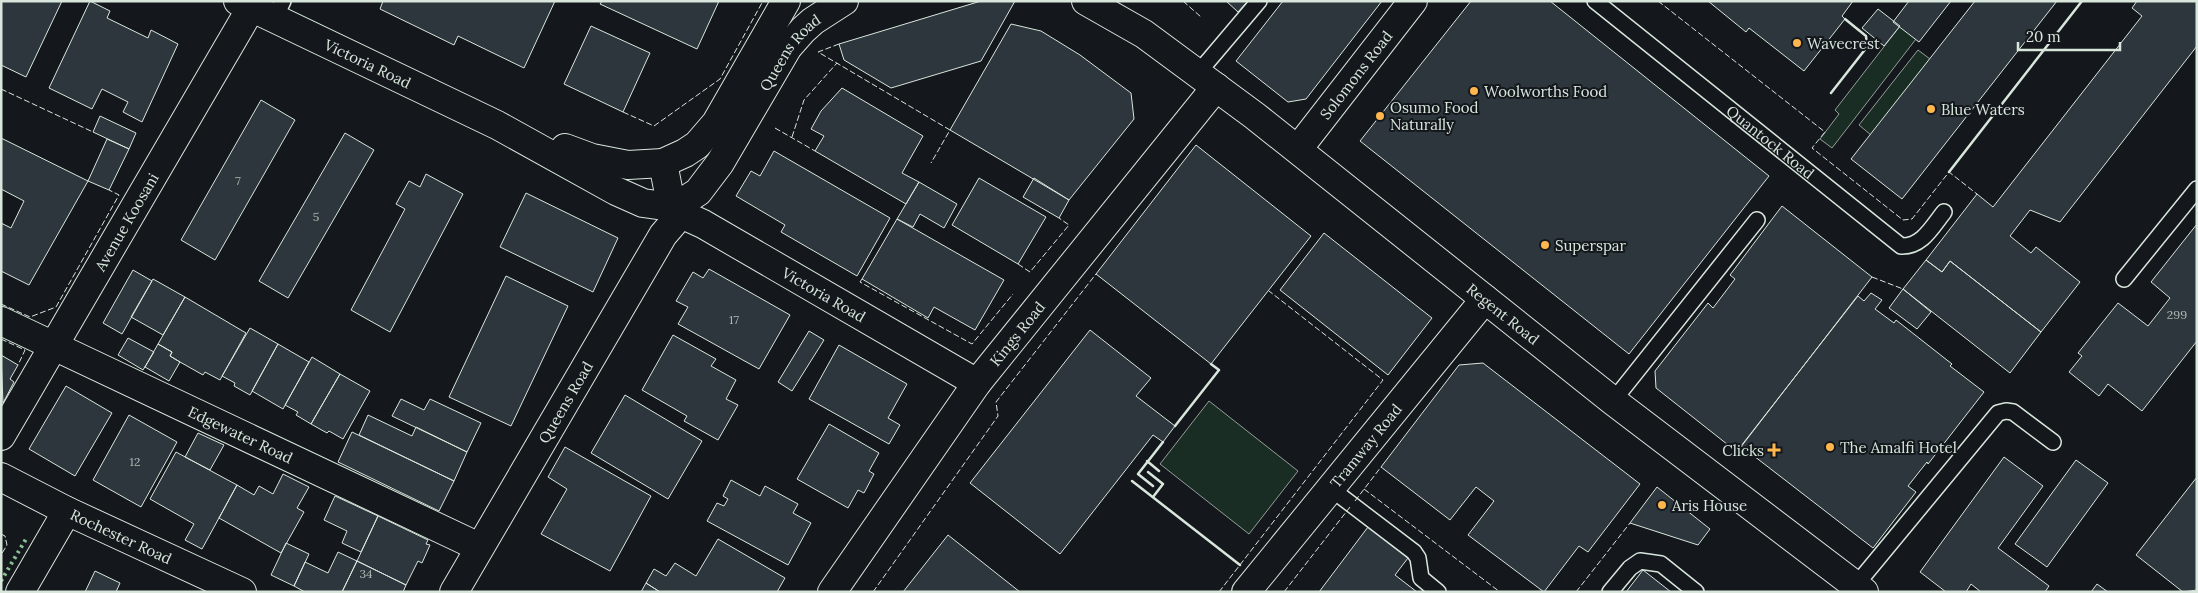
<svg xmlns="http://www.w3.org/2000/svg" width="2198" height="593" font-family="Lora,serif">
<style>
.green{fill:#1a2d24;stroke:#939e99}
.building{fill:#2c363c;stroke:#d8e6dc}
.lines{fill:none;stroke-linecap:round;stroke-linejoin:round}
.service-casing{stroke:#d8e6dc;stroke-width:18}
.minor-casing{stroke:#d8e6dc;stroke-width:30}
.secondary-casing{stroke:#d8e6dc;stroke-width:30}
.primary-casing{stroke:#d8e6dc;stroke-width:30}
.service{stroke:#14181c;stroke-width:15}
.minor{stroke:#14181c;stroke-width:28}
.secondary{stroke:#14181c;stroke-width:28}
.primary{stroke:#14181c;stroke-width:28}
.hedge{stroke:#8ac095;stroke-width:4;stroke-dasharray:2.5 4;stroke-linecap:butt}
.fence{stroke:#d8e6dc;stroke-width:1;stroke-dasharray:6 2.5;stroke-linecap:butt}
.wall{stroke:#d8e6dc;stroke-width:2.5}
.poi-dot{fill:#ffb74d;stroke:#14181c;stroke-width:2}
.labels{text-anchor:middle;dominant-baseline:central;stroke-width:4;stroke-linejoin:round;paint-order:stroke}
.number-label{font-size:12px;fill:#adbab4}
.poi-label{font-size:15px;fill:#d8e6dc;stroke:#14181c;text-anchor:start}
.street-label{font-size:15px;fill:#d8e6dc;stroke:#14181c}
</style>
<rect width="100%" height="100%" fill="#14181c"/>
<path class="green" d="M1900,26l16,13 -84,109 -12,-9 19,-25 -4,-4z
M1918,50l12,9 -59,76 -12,-10z
M1209,401l89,70 -49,63 -89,-70z"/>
<path class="building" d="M1,1h61l-36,76 -25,-12z
M90,1l20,10 -3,7 41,20 3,-8 27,14 -36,78 -19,-10 5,-10 -26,-13 -10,20 -43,-21z
M383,1h172l-31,67 -66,-32 -4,9 -74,-36z
M602,1h117l-22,48 -97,-45z
M981,1h34l-34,60 -90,27 -47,-28 -5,-16z
M1226,1h22l-10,11z
M1283,1h99l-76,98 -18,3 -52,-41z
M1471,1h79l219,175 -140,178 -269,-213z
M1708,1h145l-11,15 3,3 -41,52 -55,-43 -3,4z
M1909,1h42l-32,41 -26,-20z
M1975,1h82l-155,198 -51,-40z
M2137,1h60v45l-137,176 -30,-12 -20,26 21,17 5,-6 44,35 -39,50 -91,-71 -8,11 -16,-12 51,-66 16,13 149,-191 -10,-8z
M1878,9l22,17 -16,20 -22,-18z
M1011,24l30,7 39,24 51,38 3,26 -65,81 -119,-70z
M591,26l59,27 -27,59 -59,-28z
M842,88l81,48 -21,37 17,9 -13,22 -91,-53 9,-15 -13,-7 10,-18z
M261,100l34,20 -80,140 -34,-20z
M100,116l36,17 -7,16 -36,-17z
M345,133l29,17 -86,148 -29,-17z
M1,138l87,43 -59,104 -28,-14v-48l10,5 13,-27 -23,-12z
M107,139l22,10 -20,41 -21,-9z
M1196,145l115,91 -100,128 -115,-90z
M774,151l116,67 -33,58 -76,-44 4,-7 -49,-29 15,-25 9,5z
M426,174l37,20 -73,138 -39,-22 54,-101 -9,-5 13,-23 11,6z
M979,178l67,39 -28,47 -66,-39z
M1034,178l35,22 -10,18 -36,-21z
M919,182l38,22 -13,24 -24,-14 -7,13 -16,-8z
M526,193l92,45 -25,54 -93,-45z
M1782,206l90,71 -135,175 -81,-64 -1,-17 53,-68 5,5 22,-29 -5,-4z
M897,219l107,61 -29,50 -41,-23 -6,11 -66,-39z
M2197,224v117l-55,70 -34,-27 -9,12 -30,-24 13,-16 -4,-3 40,-50 30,23 22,-28 -19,-16z
M1324,233l108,85 -44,57 -108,-85z
M1926,260l16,12 8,-11 91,71 -31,41 -107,-84z
M709,269l81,46 -31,54 -81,-45 10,-17 -12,-6 17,-29 10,6z
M133,270l19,11 -30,53 -19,-11z
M506,276l62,30 -57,120 -62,-29z
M153,279l32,18 -22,38 -32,-18z
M1903,289l28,23 -14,17 -28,-21z
M1871,293l11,7 -7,9 19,14 2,-3 56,44 -2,2 34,26 -56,72 -1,-2 -19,24 8,6 -43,56 -132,-102 117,-150 6,5z
M185,297l61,36 -26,47 -15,-8 -2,3 -23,-13 -10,-6 2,-4 -14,-8z
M250,328l28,16 -28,51 -16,-9 1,-3 -13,-7z
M1090,330l61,48 -15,18 39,30 -12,16 -10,-7 -93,119 -90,-71z
M809,331l15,9 -32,51 -14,-9z
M673,335l43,24 -5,7 25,14 -10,19 12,6 -20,35 -34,-19 3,-5 -45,-26z
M128,338l26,14 -11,18 -25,-15z
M158,344l14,8 -2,4 10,6 -11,19 -24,-14z
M278,344l31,18 -26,47 -31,-18z
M839,345l68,39 -19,34 12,7 -11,19 -80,-45z
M1,355l17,10 -8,14 4,3 -11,21z
M312,357l28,17 -29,50 -15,-9 2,-3 -13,-7z
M1483,363l157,121 -52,68 -9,-6 -35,46 -76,-57 26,-34 -18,-14 -26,33 -69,-53 78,-102z
M340,374l30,17 -27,48 -14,-8 -2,2 -16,-9z
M66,386l46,27 -37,63 -46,-27z
M625,395l77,46 -34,58 -77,-46z
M401,399l23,11 6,-11 51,24 -14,29 -75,-36z
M129,415l48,27 -36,65 -48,-27z
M368,415l44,21 4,-9 51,25 -13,29 -95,-46z
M829,424l50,29 -10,18 5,3 -10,19 -6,-3 -10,18 -51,-29z
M352,432l102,49 -15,30 -101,-49z
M198,433l26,12 -14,25 -25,-13z
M565,447l86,49 -41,75 -69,-37 26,-45 -19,-12z
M176,452l61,33 -35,64 -17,-9 9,-16 -44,-25z
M2004,457l39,29 -45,62 51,38 -4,6h-64l-10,-8 -5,8h-20l-26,-20z
M2076,460l32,23 -61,84 -32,-23z
M283,474l26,13 -12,21 7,4 -23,41 -62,-35 18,-33 17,10 5,-9 14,8z
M2197,477v113l-14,2 -47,-37z
M731,480l29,16 5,-10 33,18 -5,9 18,10 -23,42 -81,-44 10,-18 7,3 4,-7 -5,-3z
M1657,487l53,42 -12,16 -68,-22z
M335,496l43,20 -17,36 -19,-9 5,-12 -23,-11z
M378,516l50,24 -2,4 4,1 -8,18 -4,-2 -12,24 -49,-24z
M1368,527l40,31 -13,17 22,17h-98z
M948,535l72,57h-117z
M718,539l67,39 -8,14h-117l-14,-9 8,-14 12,7 9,-13 21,13z
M286,543l23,11 -15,32 -23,-11z
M338,552l19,9 -15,31h-37l-11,-6 11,-24 23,11z
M357,561l49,24 -3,7h-61z
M1643,570l28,22h-45z
M95,571l25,12 -4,9h-31z
M646,583l14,9h-19z
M2097,584l11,8h-17z"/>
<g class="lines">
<g class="service-casing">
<g id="service">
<path id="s1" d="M1595,1l306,245c21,1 31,-19 43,-34"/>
<path d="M275,18l8,-17"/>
<path d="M1198,73l61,-72"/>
<path d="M2124,279l73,-90"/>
<path d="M1613,401l144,-181"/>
<path d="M1330,488l84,64 4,6 3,20 17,14"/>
<path d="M1851,591l147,-178 8,-2 7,1 40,30"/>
<path d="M1610,592l20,-24 10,-7 21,3 35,28"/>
</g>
</g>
<g class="minor-casing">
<g id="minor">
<path id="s2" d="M1298,149l115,-148"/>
<path id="s3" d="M663,163l8,41 10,10 22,10 274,159"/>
<path id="s4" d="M1,321l478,226"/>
<path id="s5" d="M1,436l250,-428"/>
<path id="s6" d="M1,477l66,34 175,81"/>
<path d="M20,592l47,-81"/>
<path id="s7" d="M454,592l209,-357 18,-21"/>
<path id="s8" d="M832,592l145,-209 239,-296"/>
<path id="s9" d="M1246,592l239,-293"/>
</g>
</g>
<g class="secondary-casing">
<g id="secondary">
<path id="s10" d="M1086,1l58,33 111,82 358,285 251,191"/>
</g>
</g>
<g class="primary-casing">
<g id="primary">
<path id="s11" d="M238,1l259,124 119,66 27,12 21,3 20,-5 14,-9 22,-29 68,-116 15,-17 10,-9 31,-20"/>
<path d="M565,148l27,10 36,7 35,-2 22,-10 12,-8 19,-22 70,-122"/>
</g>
</g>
<use href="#service" class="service"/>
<use href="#minor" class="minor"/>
<use href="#secondary" class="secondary"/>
<use href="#primary" class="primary"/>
<path class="hedge" d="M1,581l25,-42"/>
<path class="fence" d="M1183,1l18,16
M1658,1l167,131 -13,16 91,72 9,-1 37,-47 28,22
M839,44l-21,8 132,78 -19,33
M1,89l92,43
M623,112l31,14 66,-47 43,-78
M775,128l40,23
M792,137l12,-37 33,-37
M1018,264l12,8 39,-47 -10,-7
M1872,277l31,12
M862,279l-2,3 112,62 41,-50
M1,304l29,13 26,-10 63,-112 -10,-5
M1,339l24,11 -7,15
M1364,489l136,103
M1355,501l26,-34
M1,534l4,2 2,9 -6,10
M873,592l125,-176 -2,-14 100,-128
M1219,592l164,-212 -114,-89
M1284,592l66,-85
M1576,592l54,-69"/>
<path class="wall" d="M1831,93l36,-46 -1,-11 -21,-17
M1949,172l133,-171
M1175,426l44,-56 -8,-6
M1147,461l12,10
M1148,472l15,12 -10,13
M1132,481l108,84
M1153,486l-15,-12 25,-32"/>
</g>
<g class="poi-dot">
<circle cx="1797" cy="43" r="5"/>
<circle cx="1474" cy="91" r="5"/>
<circle cx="1931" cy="109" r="5"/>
<circle cx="1380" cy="116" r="5"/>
<circle cx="1545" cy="245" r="5"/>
<circle cx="1830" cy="447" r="5"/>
<path d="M1771.5 442.5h5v5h5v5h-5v5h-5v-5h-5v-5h5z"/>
<circle cx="1662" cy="505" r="5"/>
</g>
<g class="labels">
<g class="number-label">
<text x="238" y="180">7</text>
<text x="316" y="216">5</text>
<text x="2177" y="314">299</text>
<text x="734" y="319">17</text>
<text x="135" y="461">12</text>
<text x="366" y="573">34</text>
</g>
<g class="poi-label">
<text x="1807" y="43">Wavecrest</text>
<text x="1484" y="91">Woolworths Food</text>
<text x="1390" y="107">Osumo Food<tspan x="1390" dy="17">Naturally</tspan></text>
<text x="1941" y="109">Blue Waters</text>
<text x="1555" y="245">Superspar</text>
<text x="1840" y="447">The Amalfi Hotel</text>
<text x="1764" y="450" text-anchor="end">Clicks</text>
<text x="1672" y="505">Aris House</text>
</g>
<g class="street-label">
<text stroke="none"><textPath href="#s11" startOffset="679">Queens Road</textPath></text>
<text stroke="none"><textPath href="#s11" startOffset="144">Victoria Road</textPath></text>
<text stroke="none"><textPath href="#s2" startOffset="94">Solomons Road</textPath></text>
<text stroke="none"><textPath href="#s1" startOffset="225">Quantock Road</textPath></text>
<text stroke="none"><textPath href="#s5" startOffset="248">Avenue Koosani</textPath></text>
<text stroke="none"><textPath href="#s3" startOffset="220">Victoria Road</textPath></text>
<text stroke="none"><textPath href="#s10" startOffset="522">Regent Road</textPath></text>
<text stroke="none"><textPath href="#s8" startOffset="318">Kings Road</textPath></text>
<text stroke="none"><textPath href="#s7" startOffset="220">Queens Road</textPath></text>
<text stroke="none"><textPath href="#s4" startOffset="265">Edgewater Road</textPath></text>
<text stroke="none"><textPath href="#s9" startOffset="189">Tramway Road</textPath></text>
<text stroke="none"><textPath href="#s6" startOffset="134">Rochester Road</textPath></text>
</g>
</g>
<rect width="2198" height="593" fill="none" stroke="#d8e6dc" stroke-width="5"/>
<path d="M2018 42v8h102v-8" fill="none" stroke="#d8e6dc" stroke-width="2.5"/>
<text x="2026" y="42" font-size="15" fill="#d8e6dc" stroke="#14181c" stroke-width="4" paint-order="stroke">20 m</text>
</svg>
